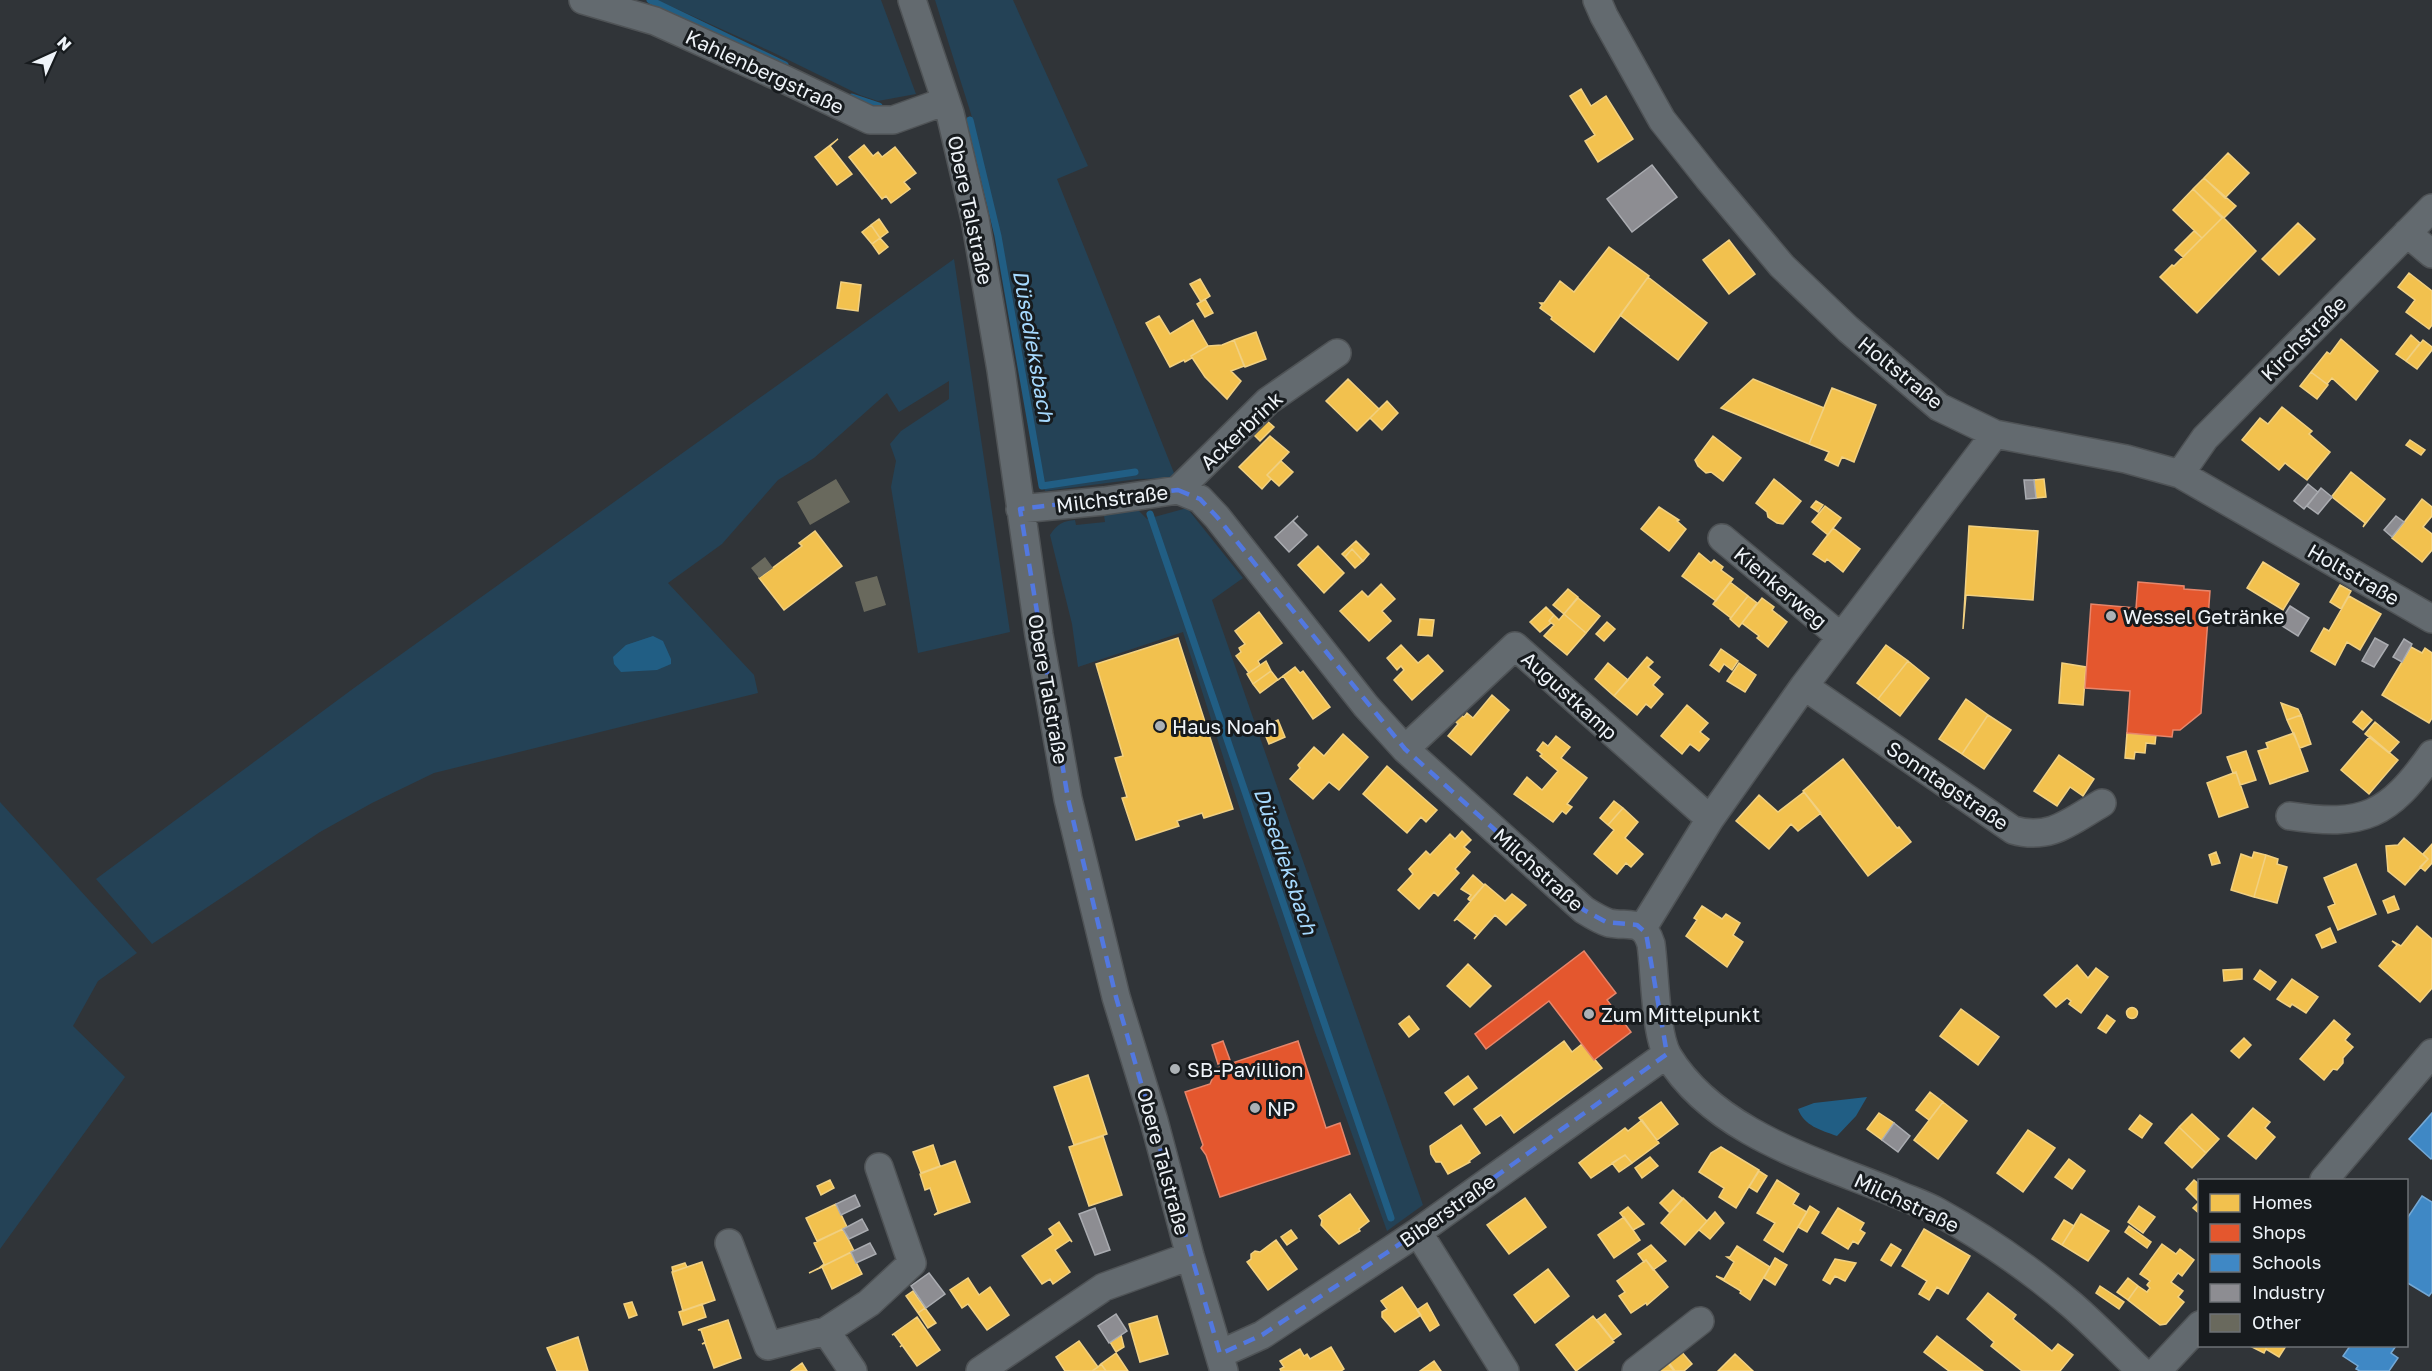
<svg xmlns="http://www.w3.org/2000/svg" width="2432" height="1371" font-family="'Golos Text',sans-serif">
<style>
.green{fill:#244256}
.water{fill:#215e84}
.homes{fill:#f2c14e;stroke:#f1d081;stroke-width:1.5}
.shops{fill:#e4572e;stroke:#e7866b;stroke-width:1.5}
.schools{fill:#3f88c5;stroke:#74a8d5;stroke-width:1.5}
.industry{fill:#8d8d92;stroke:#aaacb1;stroke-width:1.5}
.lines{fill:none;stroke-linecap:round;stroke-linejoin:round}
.stream{stroke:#215e84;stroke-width:7}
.building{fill:#69695d}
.minor-casing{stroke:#4f5356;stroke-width:30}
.minor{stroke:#636a6f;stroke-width:27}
.marked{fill:none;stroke:#5278e0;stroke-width:4.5;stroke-dasharray:12 8;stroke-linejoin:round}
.poi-dot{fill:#acb1b5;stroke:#171b1e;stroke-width:2}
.labels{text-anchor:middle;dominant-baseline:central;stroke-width:6;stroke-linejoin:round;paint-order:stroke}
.street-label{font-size:20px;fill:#eff4f9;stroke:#171b1e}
.poi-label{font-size:20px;fill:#eff4f9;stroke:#171b1e;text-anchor:start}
.water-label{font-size:21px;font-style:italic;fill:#a6d9fe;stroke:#171b1e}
</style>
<rect width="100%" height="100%" fill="#303438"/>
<path class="green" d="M657,0h224l35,94 -38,7 -18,-6 -90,-44z
M935,0h78l75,166 -31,13 119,299 -38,1 -93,12 -45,-255 -29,-122z
M954,259l56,373 -92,21 -27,-166 5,-26 -6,-17 11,-13 48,-32v-18l-50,31 -12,-19 -73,65 -36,22 -56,64 -54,39 86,92 4,18 -324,80 -62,30 -52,29 -168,112 -56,-65 258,-191z
M1187,508l56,70 -31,22 211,605 -36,26 -72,-199 -69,-204 -63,-196 -105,35 -6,-43 -22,-89c7,-11 13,-14 25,-15l1,5 29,-3 -1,-7 34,-5 9,9z
M0,802l137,151 -39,28 -25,45 52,51 -125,172z"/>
<path class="water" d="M653,636l10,5 8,18v5l-14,6 -36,2 -7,-8 -1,-7 13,-12z
M1867,1097l-11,19 -19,20c-16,-6 -33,-10 -39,-27l16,-6z"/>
<path class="homes" d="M1581,89l10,17 15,-10 27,43 -35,23 -13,-21 10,-6 -25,-39z
M838,139l-8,7 22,28 -15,11 -22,-28z
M864,145l9,11 5,-4 4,5 13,-10 21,26 -12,9 6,7 -19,14 -5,-7 -4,3 -33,-42z
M2228,153l21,20 -24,25 -21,-20z
M2204,178l32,28 -12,12 -31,-29z
M2193,189l29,29 -20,20 -29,-28z
M2223,217l33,34 -59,62 -37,-36 12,-12 2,1z
M879,219l9,13 -8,6 -9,-13z
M2298,223l17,16 -36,36 -17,-16z
M871,225l9,13 -8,6 -10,-12z
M2194,231l8,7 -19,19 -8,-7z
M880,238l8,9 -9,7 -7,-10z
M1729,240l26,34 -26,20 -26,-34z
M1609,247l40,29 -55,76 -43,-33 1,-2 -12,-9 2,-3 -2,-2h4l16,-22 14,11z
M2409,273l23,18v34l-3,4 -23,-17 9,-12 -17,-13z
M1648,277l59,46 -29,37 -58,-45z
M1200,279l10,17 -9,6 -11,-18z
M841,282l20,3 -3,26 -21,-3z
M1205,299l8,14 -8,4 -8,-13z
M1159,316l11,18 23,-14 15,26 -17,10 1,2 -7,4 -1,-2 -14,7 -24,-44z
M1256,332l10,27 -21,8 -11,-27z
M2411,335l9,8 -14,18 -10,-7z
M2341,339l37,32 -22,29 -24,-22 -5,6 -16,-12 16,-20 3,2z
M1234,340l10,26 -13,5 10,10 -14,18 -22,-22 -14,-21 17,-10 14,-1z
M2423,340l9,7v3l-15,19 -11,-8z
M2311,372l17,13 -11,14 -17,-13z
M1348,379l31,30 -22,22 -31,-30z
M1753,379l71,29 -15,36 -88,-36z
M1832,388l44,17 -22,57 -12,-5 -4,9 -13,-6 4,-8 -20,-8z
M1387,401l11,12 -16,17 -12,-12z
M2282,407l30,24 -3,3 21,18 -23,28 -22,-17 -6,7 -37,-30 18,-22 8,6z
M1266,420l8,7 -14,14 -7,-7z
M1270,436l19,16 -22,23 4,4 -9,10 -23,-22z
M1713,436l28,22 -18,23 -12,-9 -5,1 -8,-7 -3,-6z
M2410,440l15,10 -4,5 -15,-10z
M1281,461l12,11 -14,14 -12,-11z
M2351,472l34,27 -22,28 2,-4 -33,-26 -3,3z
M1774,479l27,22 -18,23 -6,-1 -9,-6 -1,-5 -11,-9z
M2044,479l2,18 -10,1 -2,-18z
M2422,499l10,8v9l-9,11 9,7v16l-10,12 -30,-24z
M1816,501l7,4 -5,7 -7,-5z
M1825,506l16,12 -13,17 -16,-13z
M1659,507l20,13 -2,1 9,8 -17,22 -28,-22z
M1969,526l69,5 -5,69 -67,-5 -3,34z
M1833,528l27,21 -17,23 -16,-13 -2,3 -12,-8z
M815,531l27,35 -58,44 -25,-32 43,-32 -3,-3z
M1356,541l13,13 -6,7 -11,-12 -7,8 -3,-3z
M1318,546l26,27 -20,20 -26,-28z
M1352,549l11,12 -8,7 -10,-11z
M1699,553l12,10 3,-3 9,7 -2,3 12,9 -17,22 -34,-25z
M2263,562l36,22 -16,26 -36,-22z
M1730,582l18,14 -17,22 -18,-14z
M1381,584l14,15 -13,12 9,10 -22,20 -29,-30 22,-20 6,6z
M2340,585l11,6 -10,18 -11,-7z
M1568,589l10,8 -14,17 -11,-9z
M1748,596l9,7 -18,24 -9,-8z
M2349,596l32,18 -21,36 -13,-8 -12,23 -24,-14 13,-23 5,3z
M1578,598l22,18 -14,17 -22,-19z
M1762,598l12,9 -2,3 15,12 -19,25 -11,-9 2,-2 -17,-13z
M1546,607l8,8 -5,6 2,2 -11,9 -10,-10z
M1259,612l23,31 -24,18 2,4 -11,8 -13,-17 5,-4 -2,-4 6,-4 -10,-13z
M1564,614l22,19 -19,22 -23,-19 10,-11 -5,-4 5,-6 5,5z
M1420,619l14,1 -2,16 -14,-1z
M1607,622l8,7 -11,12 -8,-7z
M1178,638l55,171 -29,9 -2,-5 -25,8 2,5 -43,14 -14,-42 5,-1 -12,-39 8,-2 -27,-92z
M1401,645l17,18 10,-8 15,16 -31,29 -18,-20 10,-10 -3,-4 -4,4 -10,-12z
M1886,645l22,16 -30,38 -21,-16z
M2411,647l11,6 3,-5 7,5v65l-3,5 -47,-28z
M1721,649l17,12 -6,9 -8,-6 -5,8 -9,-7z
M1647,657l6,5 -5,5 12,10 -7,8 10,9 -12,14 -5,-4 -9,11 -23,-19z
M1266,661l5,10 -18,13 -6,-10z
M1908,661l21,17 -29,38 -22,-17z
M1608,663l20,17 -14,16 -19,-17z
M1739,663l17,12 -11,17 -18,-11z
M2062,663l24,4 -3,38 -24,-2z
M1295,667l5,6 3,-2 27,36 -17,12 -30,-43z
M1271,671l7,9 5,-4 -23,17 -7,-9z
M1492,695l17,15 -38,45 -23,-19 10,-12 -5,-5 5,-6 6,4 3,-4 6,5z
M1966,699l22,16 -26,39 -23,-15z
M2281,703l17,6 3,6 -14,5z
M1687,705l21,18 -8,9 9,7 -10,12 -9,-7 -8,10 -21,-18z
M2362,711l10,9 -9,10 -10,-8z
M1988,715l23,15 -27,39 -22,-15z
M2301,715l10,29 -11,4 -13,-28z
M1278,720l7,17 -16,7 -7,-17z
M2375,722l24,20 -10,11 -24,-19z
M2127,733l29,2 -1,9 -9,-1 -1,10 -10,-1 -1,7 -9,-1z
M2294,733l14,38 -38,13 -12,-33 10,-3 -2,-5z
M1343,734l25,23 -29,33 -10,-8 -16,17 -23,-20 10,-11 -2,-3 16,-18 10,9z
M1556,736l14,11 -9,11 26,20 -20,26 5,3 -6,7 -4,-3 -9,11 -39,-28 13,-17 15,13 16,-19 -18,-15 2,-2 -5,-4 6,-8 5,4z
M2370,736l28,24 -29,34 -28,-24z
M2246,751l10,29 -16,5 -4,-13 -3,1 -6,-16z
M2059,755l35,24 -11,17 -13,-9 -13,19 -23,-15z
M1843,759l54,69 2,-1 12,15 -43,34 -65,-85z
M1387,766l50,44 -11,12 -5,-5 -14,16 -44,-39z
M2236,772l12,35 -29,10 -12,-34z
M1804,792l17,21 -23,18 -7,-7 -22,25 -33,-28 23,-26 19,17z
M1614,801l9,7 -15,17 -8,-7z
M1623,808l15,14 -13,16 18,16 -12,13 -5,-4 -9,11 -23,-20 20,-24 -6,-5z
M1462,831l9,9 -7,7 6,5 -15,17 4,4 -21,23 -4,-4 -15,17 -21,-19 15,-16 -4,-5 17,-18 4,4 20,-21 5,5z
M2404,838l24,21 -23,26 -17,-14 -2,-25 12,-1z
M2432,844v19l-7,8 -5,-4 8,-8 -5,-5z
M2216,852l4,11 -8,2 -3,-10z
M2254,852l12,3 -12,42 -23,-7 10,-36 11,4z
M2266,855l12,4 -1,5 10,3 -10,36 -23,-6z
M2356,864l20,50 -38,16 -10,-23 7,-3 -11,-26z
M1473,875l11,10 -14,16 -2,-2 3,-4 -10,-6z
M1485,884l20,17 7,-7 14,11 -20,20 -11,-10 -21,24 3,-4 -20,-16 -3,2z
M2394,896l5,13 -11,4 -5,-12z
M1702,906l20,13 4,-5 14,9 -7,12 10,7 -16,25 -41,-31 11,-16 -3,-2z
M2417,926l15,13v49l-12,14 -41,-36 18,-21 -5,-4 9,5z
M2330,928l6,14 -14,6 -6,-13z
M1468,964l23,22 -21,21 -23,-21z
M2077,965l11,13 8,-10 12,9 -27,36 -12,-9 2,-3 -4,-3 -11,9 -12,-12z
M2242,969v10l-18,2 -1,-11z
M2260,970l16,12 -6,8 -16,-11z
M2292,979l26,18 -12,16 -14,-9 -2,3 -13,-8z
M2126.5 1013a5.5 5.5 0 1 1 11 0a5.5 5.5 0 1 1-11 0Z
M1961,1009l38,28 -21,28 -38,-29z
M2107,1015l8,6 -9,12 -8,-5z
M1409,1016l10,13 -10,8 -10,-13z
M2334,1020l16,14 -5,6 8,7 -10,11v5l-6,7 -4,-1 -9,11 -24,-21z
M2244,1038l7,7 -12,13 -8,-7z
M1564,1041l8,11 10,-8 20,24 -88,65 -13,-18 -15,10 -12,-16z
M1088,1075l19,59 -33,11 -20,-58z
M1468,1076l9,12 -23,17 -9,-12z
M1930,1092l13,10 -14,18 -13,-10z
M1661,1102l17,22 -21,16 -18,-22z
M1943,1102l24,19 -29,38 -24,-19z
M2253,1108l17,14 -5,6 10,9 -19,22 -28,-23z
M1879,1113l15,10 -12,17 -15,-11z
M2192,1114l27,25 -13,14 -27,-26z
M2140,1115l12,9 -10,14 -13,-9z
M1642,1120l17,23 -27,20 -7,-8 -34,23 -12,-15 46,-35 3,3z
M1461,1125l19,28 -11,8 1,1 -22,12 -7,-12h-5l-5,-8 -1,-8z
M2179,1127l27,26 -14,15 -27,-25z
M2028,1130l27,18 -32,44 -26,-19z
M1103,1136l19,59 -33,11 -20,-59z
M933,1145l7,21 -19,7 -8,-21z
M1721,1147l38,23 -23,38 -17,-11 5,-9 -25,-16 12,-19z
M1625,1155l7,8 -13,9 -7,-9z
M1650,1157l8,9 -16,12 -7,-10z
M2069,1159l16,12 -13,18 -17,-12z
M955,1161l15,41 -36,13 4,-3 -8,-24 -5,2 -5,-16z
M1759,1171l8,5 -10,16 -8,-5z
M830,1180l4,8 -13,7 -4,-9z
M1777,1180l22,14 -6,10 14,8 -24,40 -19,-12 11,-17 -18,-10z
M2194,1180l6,5v29l-7,-6 6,-6 -13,-13z
M1673,1190l10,9 -13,14 -10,-10z
M1350,1194l19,27 -10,8 1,2 -21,13 -18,-19 1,-5 -3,-4z
M1525,1198l21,29 -37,27 -22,-29z
M1683,1198l24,23 -22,24 -24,-22z
M836,1204l11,23 -30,14 -11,-23z
M1810,1206l9,6 -12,20 -9,-5z
M2139,1206l16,11 -12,16 -15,-11z
M1628,1207l16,17 -11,6 -13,-17z
M1838,1208l26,15 -4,7 5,3 -7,11 -5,-3 -5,8 -26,-16z
M1715,1212l9,11 -14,16 -11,-9z
M2081,1214l28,17 -21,30 -26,-16z
M1624,1217l16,23 -26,18 -16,-23z
M2064,1220l10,6 -12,19 -10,-6z
M1059,1222l13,20 -2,-2 -15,10 15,22 -17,12 -3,-5 -8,5 -20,-28 31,-21 -4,-6z
M2129,1226l22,16 -4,6 -22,-16z
M843,1229l11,22 -35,17 5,-4 -10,-21z
M1924,1229l46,27 -22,38 -11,-7 -8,13 -10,-6 8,-13 -25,-15z
M1291,1230l6,8 -10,7 -6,-8z
M1276,1240l21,29 -29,21 -21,-28 4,-3v-5l4,-3 5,1z
M1891,1244l10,6 -10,16 -10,-6z
M2162,1244l14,10 4,-5 14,11 -12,16 -4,-3 -7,9 12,9 -5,6 6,5 -18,22 -6,1 -32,-25 10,-14 9,6 3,-4 -3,-3 3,-4 -10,-7z
M1651,1245l15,16 -13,9 -7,-10 -2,2 -6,-8z
M1737,1246l33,21 -20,33 -10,-7 1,-2 -25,-15 8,3 10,-17 -7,-5h3z
M851,1252l11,22 -30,15 -10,-22 -13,6z
M1775,1258l12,7 -12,20 -11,-7z
M1835,1259l21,4 -11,18 -10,-5 -5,8 -7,-4z
M1646,1260l22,27 -21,18 -1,-2 -15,10 -12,-17 6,-4 -8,-11z
M702,1262l13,38 -32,11 -11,-39z
M685,1263l2,4 -14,5 -1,-5z
M1548,1269l21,27 -34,27 -21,-28z
M968,1278l11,17 11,-8 19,28 -22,15 -19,-26 -6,4 -12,-18z
M2128,1278l10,8 -10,14 -11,-8z
M2100,1286l24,16 -5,7 -23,-16z
M1402,1287l19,28 -26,17 -13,-15v-5l5,-3 -6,-8z
M913,1291l12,17 -7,5 -12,-17z
M1988,1293l28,22 -3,4 39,32 6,-7 15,11 -13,16h-38l-31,-25 3,-4 -27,-23z
M632,1302l5,13 -8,3 -5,-14z
M1427,1303l12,22 -9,6 -13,-21z
M702,1304l4,13 -23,8 -4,-13z
M925,1308l11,15 -8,5 -10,-15z
M1605,1314l16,20 -8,6 -16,-20z
M1157,1316l11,38 -28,8 -11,-38z
M1593,1316l21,26 -38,29 -20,-26z
M917,1317l23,33 -23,16 -15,-21 -2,2 2,-2 -8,-11 -2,1z
M728,1320l13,38 -27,10 -9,-25 -3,1 3,-2 -4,-12h-3z
M1121,1335l3,12 -8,5 -6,-10z
M1937,1336l46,35h-34l-25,-19z
M578,1337l10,34h-31l-10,-23z
M1079,1341l19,26 -6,4h-27l-9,-14z
M2250,1346h36l-7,11 -13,-8 -2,4z
M1331,1347l13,22 -3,2h-60l-1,-2 4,-2 -4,-6 20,-12 4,7 3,-2 3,5z
M1680,1350l12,14 -8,7h-9l-8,-11z
M1116,1353l12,18h-22l-5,-7z
M1735,1354l18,17h-35z
M1434,1361l7,10h-21z
M1666,1361l8,10h-19z
M802,1363l5,8h-16z
M1101,1364l5,7h-14l6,-4z"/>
<path class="shops" d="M2138,582l46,4v3l26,2 -9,122 -21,17h-7l-1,7 -45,-4 3,-42 -45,-3 6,-84 45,4z
M1584,951l32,42 -9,7 24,32 -37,28 -45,-59 -63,48 -11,-15z
M1223,1041l7,19 -12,4 -6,-19z
M1298,1041l28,87 14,-5 10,31 -130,43 -14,-42 -5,-7 2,-3 -18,-53 25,-8 7,-16z
M1171 1069a4 4 0 1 1 8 0a4 4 0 1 1-8 0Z"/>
<path class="schools" d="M2432,1113v45l-1,1 -22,-20z
M2422,1196l10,6v90l-3,4 -23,-14v-62z
M2350,1346h46l-5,7 7,5 -9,13h-29l-4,-2 2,-3 -15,-10z"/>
<path class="industry" d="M1652,165l25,32 -45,35 -25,-33z
M2024,480h10l2,18 -10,1z
M2308,484l10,8 -14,17 -10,-8z
M2321,488l11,9 -14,17 -11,-8z
M1298,516l-5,5 14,14 -18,17 -14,-15z
M2396,516l8,6 -12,15 -8,-7z
M2290,606l19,12 -11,18 -19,-12z
M2375,638l13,7 -14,22 -12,-6z
M2404,639l8,5 -10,18 -9,-5z
M1894,1123l16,13 -12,16 -16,-12z
M855,1195l5,11 -19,9 -5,-11z
M1095,1208l15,42 -15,5 -16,-41z
M862,1219l6,11 -19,9 -6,-10z
M870,1243l6,11 -20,9 -5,-11z
M929,1273l16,21 -19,14 -15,-22z
M1116,1314l11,17 -18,12 -11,-17z"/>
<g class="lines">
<path class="stream" d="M650,0l135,65
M852,97l27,9
M970,120l28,116 44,250 93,-14
M1150,514l241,704"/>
</g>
<path class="building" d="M836,479l14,23 -40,23 -13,-23z
M765,557l8,11 -14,10 -8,-10z
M877,576l9,29 -22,7 -9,-30z"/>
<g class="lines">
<g class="minor-casing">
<path id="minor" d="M583,0l72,21 131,59 84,40h23l53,-19
M912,0l38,113 25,106 26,151 38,265 29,164 48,198 38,124 36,135 34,115
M1597,0l7,16 58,104 46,58 74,88 66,63 91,78 56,27 131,25 54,15 252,145
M2407,233l25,21
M2180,474l25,-36 227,-230
M1178,490l90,-89 69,-48
M1020,509l84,-8 74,-11 22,9 17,18 149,189 39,43 179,161c8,5 16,10 25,13 20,4 34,-5 42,21 4,27 4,90 17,112 47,77 146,104 224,136 15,7 32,12 46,20 47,26 93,58 134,93 24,21 46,44 69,66
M1722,538l119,99
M1804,686l209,144c37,11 58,-9 89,-27
M1405,749l110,-103 195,173
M2290,816c74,11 98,0 142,-62
M1642,929l68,-110 94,-133 191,-252
M2324,1180l108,-127
M1418,1232l87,139
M729,1243l39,103 58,-15 43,-28 43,-40 -33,-96
M826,1331l27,40
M1220,1354l42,-19 156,-103 249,-178
M980,1371l124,-84 86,-31
M1636,1371l64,-50
M2157,1371l43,-46"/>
</g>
<use href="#minor" class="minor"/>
</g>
<path class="marked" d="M1178,490l22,9 17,18 188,232 179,161 22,12 31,3 9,8 21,121 -249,178 -156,103 -42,19 -104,-357 -48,-198 -48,-290z"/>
<g class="poi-dot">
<circle cx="2111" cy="616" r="6"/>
<circle cx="1160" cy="726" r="6"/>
<circle cx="1589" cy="1014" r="6"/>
<circle cx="1175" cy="1069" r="6"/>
<circle cx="1255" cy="1108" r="6"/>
</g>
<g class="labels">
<g class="street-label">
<text transform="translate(765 71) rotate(25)">Kahlenbergstraße</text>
<text transform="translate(971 210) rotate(78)">Obere Talstraße</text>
<text transform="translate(2303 338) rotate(-45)">Kirchstraße</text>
<text transform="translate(1901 372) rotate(39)">Holtstraße</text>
<text transform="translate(1241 430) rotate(-43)">Ackerbrink</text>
<text transform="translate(1112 498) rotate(-7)">Milchstraße</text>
<text transform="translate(2354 574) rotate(30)">Holtstraße</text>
<text transform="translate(1781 587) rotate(40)">Kienkerweg</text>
<text transform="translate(1049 689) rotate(80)">Obere Talstraße</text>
<text transform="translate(1570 695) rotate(42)">Augustkamp</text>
<text transform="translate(1948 785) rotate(34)">Sonntagstraße</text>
<text transform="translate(1539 869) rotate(42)">Milchstraße</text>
<text transform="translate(1164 1161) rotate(75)">Obere Talstraße</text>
<text transform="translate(1907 1202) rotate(25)">Milchstraße</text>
<text transform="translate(1447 1210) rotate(-35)">Biberstraße</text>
</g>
<g class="poi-label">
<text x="2123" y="616">Wessel Getränke</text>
<text x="1172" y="726">Haus Noah</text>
<text x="1601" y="1014">Zum Mittelpunkt</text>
<text x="1187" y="1069">SB-Pavillion</text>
<text x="1267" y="1108">NP</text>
</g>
<g class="water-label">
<text transform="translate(1034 346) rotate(80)">Düsedieksbach</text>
<text transform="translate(1286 861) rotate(71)">Düsedieksbach</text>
</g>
</g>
<rect x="2198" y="1179" width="210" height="168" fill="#171b1e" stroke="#6d7276" stroke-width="1.5"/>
<rect x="2210" y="1194" width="30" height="18" fill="#f2c14e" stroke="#6d7276" stroke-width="1.5"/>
<text x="2252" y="1209" font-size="18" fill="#eff4f9">Homes</text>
<rect x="2210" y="1224" width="30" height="18" fill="#e4572e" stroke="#6d7276" stroke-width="1.5"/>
<text x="2252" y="1239" font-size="18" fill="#eff4f9">Shops</text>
<rect x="2210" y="1254" width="30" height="18" fill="#3f88c5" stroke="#6d7276" stroke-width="1.5"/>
<text x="2252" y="1269" font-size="18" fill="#eff4f9">Schools</text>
<rect x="2210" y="1284" width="30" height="18" fill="#8d8d92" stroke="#6d7276" stroke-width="1.5"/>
<text x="2252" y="1299" font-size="18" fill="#eff4f9">Industry</text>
<rect x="2210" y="1314" width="30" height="18" fill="#69695d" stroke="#6d7276" stroke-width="1.5"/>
<text x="2252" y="1329" font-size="18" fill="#eff4f9">Other</text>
<g transform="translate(54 54) rotate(45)" stroke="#171b1e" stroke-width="4.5" paint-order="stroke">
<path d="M0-4.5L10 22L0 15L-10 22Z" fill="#eff4f9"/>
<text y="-9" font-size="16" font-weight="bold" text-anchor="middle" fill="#eff4f9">N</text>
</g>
</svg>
